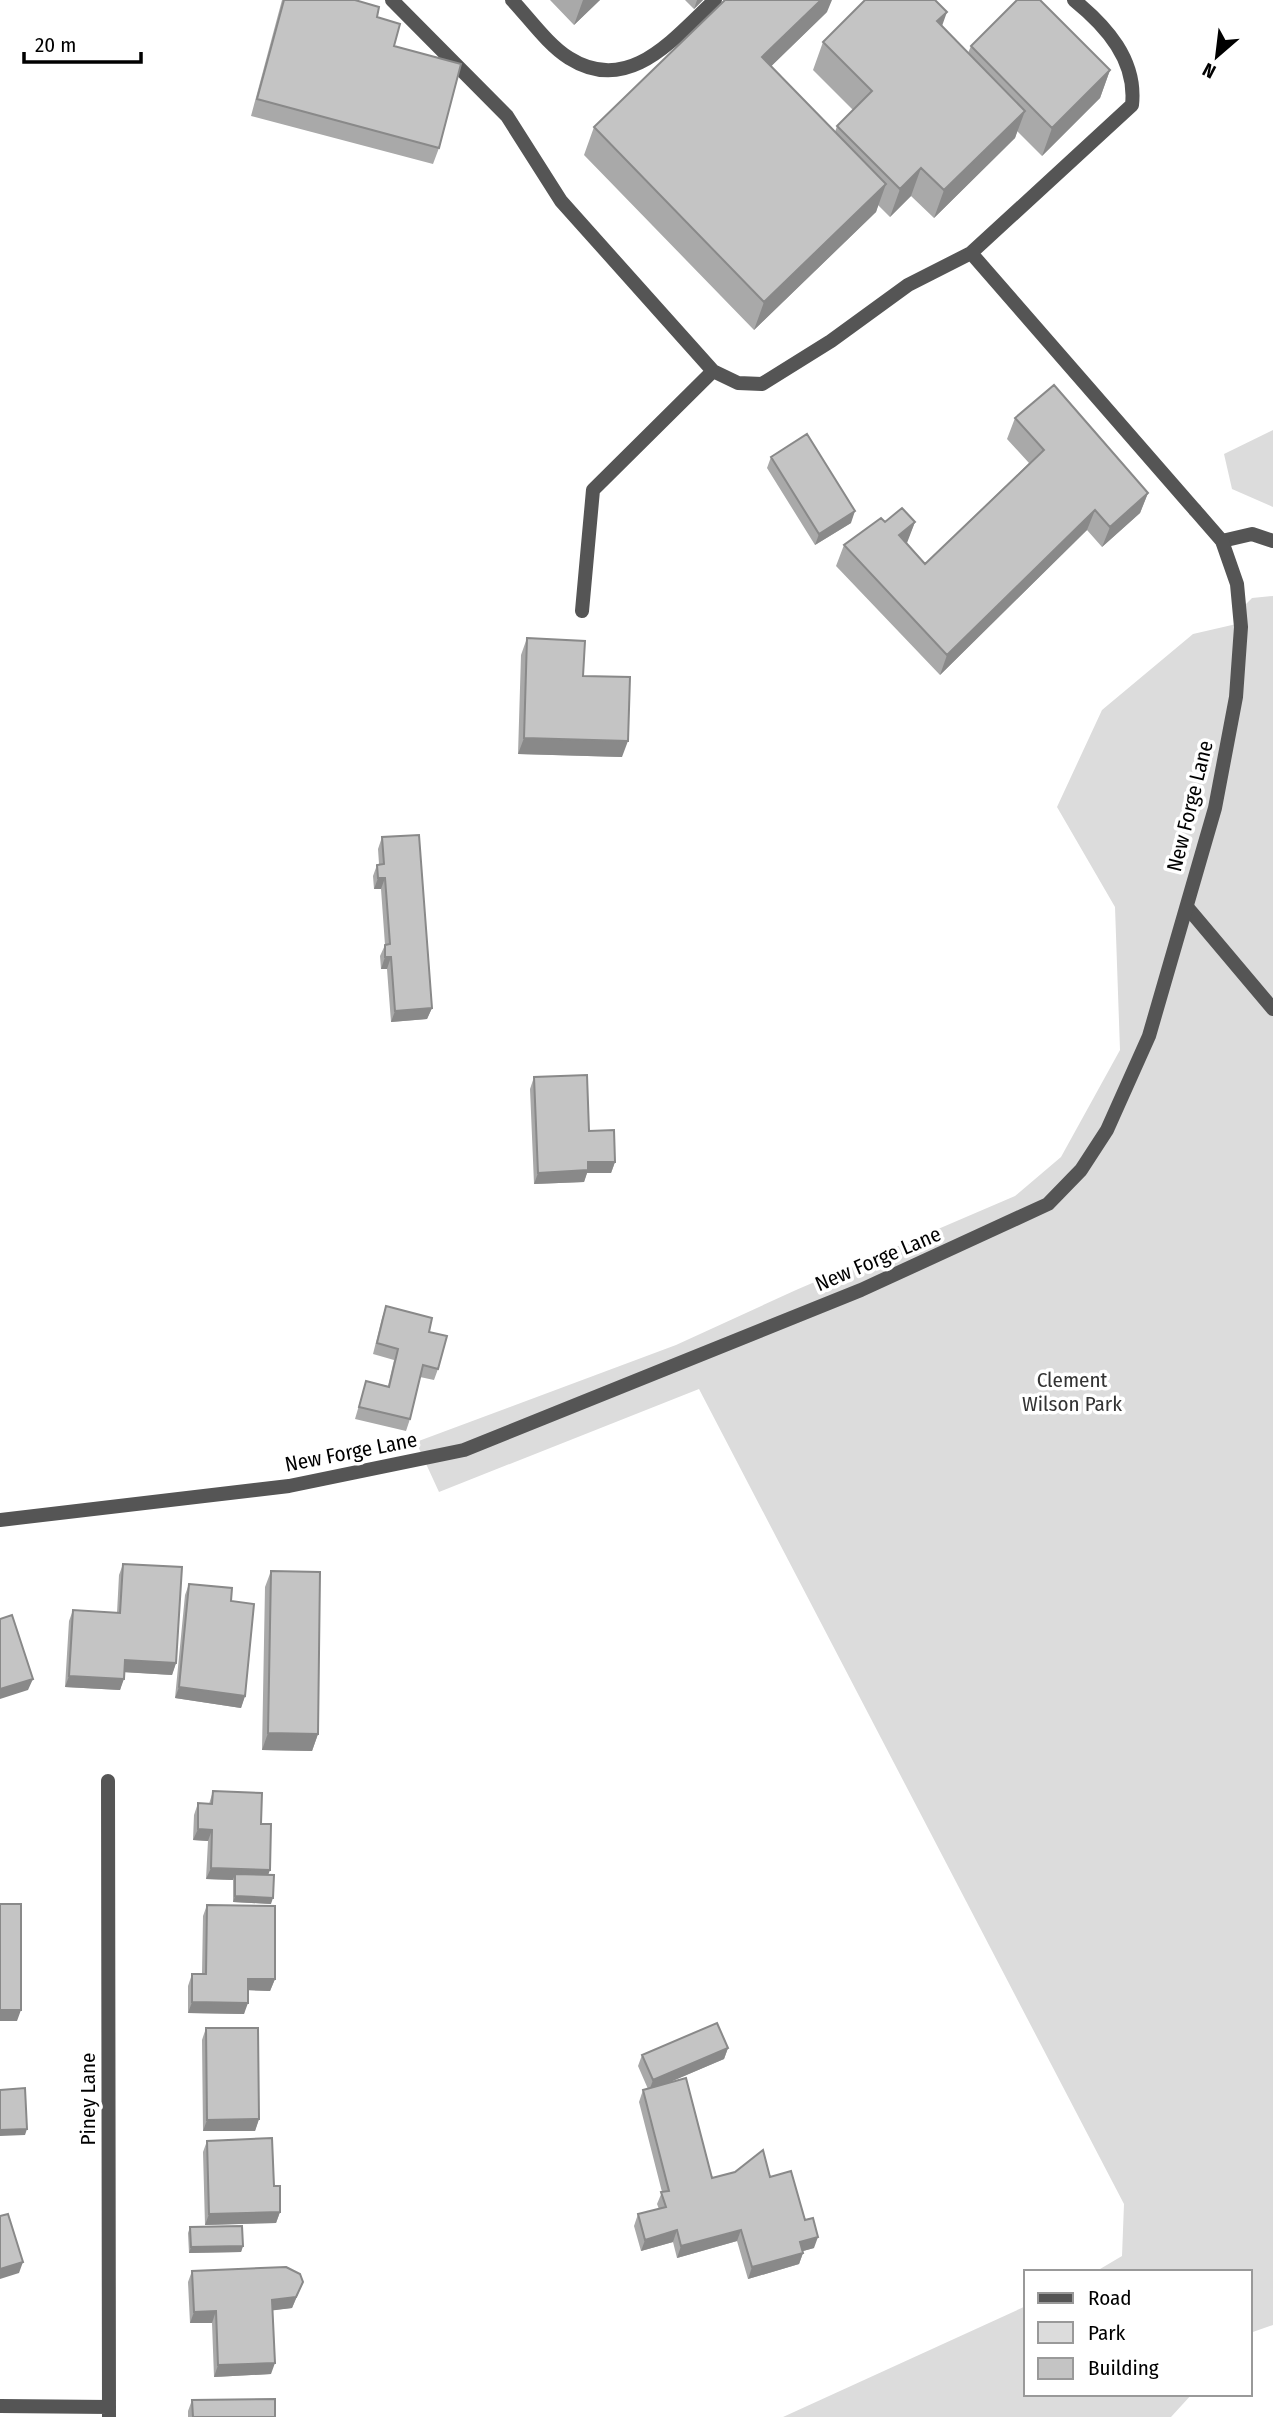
<svg xmlns="http://www.w3.org/2000/svg" width="1273" height="2417" font-family="'Fira Sans Condensed',sans-serif">
<style>
.green{fill:#dcdcdc}
.lines{fill:none;stroke-linecap:round;stroke-linejoin:round}
.service{stroke:#555;stroke-width:14}
.minor{stroke:#555;stroke-width:14}
.wall{fill:#a9a9a9}
.shaded-wall{fill:#898989}
.building{fill:#c4c4c4;stroke:#898989;stroke-width:2}
.labels{text-anchor:middle;dominant-baseline:central;stroke-width:7;stroke-linejoin:round;paint-order:stroke}
.street-label{font-size:21px;fill:#000;stroke:#fff}
.park-label{font-size:21px;fill:#333;stroke:#fff}
</style>
<rect width="100%" height="100%" fill="#fff"/>
<path class="green" d="M1273,430v77l-41,-18 -8,-35z
M1273,596v1729l-23,8v-61h-155l27,-16 2,-52 -425,-815 -260,103 -23,-50 260,-97 120,-55 219,-94 46,-39 59,-107 -5,-143 -58,-100 45,-97 91,-76 52,-12 1,-18 6,-6z
M1026,2306v88h166l-21,23h-388z"/>
<g class="lines">
<path class="service" d="M392,0l115,116 54,85 152,170 25,12 24,1 69,-43 77,-56 63,-32 224,257
M512,0c17,18 36,45 57,58 60,38 105,-20 146,-58
M971,253l161,-148c5,-45 -26,-79 -58,-105
M1222,541l30,-7 21,7
M582,611l11,-121 120,-119
M1187,907l86,102"/>
<path class="minor" d="M0,1520l289,-34 175,-36 397,-160 187,-86 33,-34 26,-40 42,-94 66,-228 21,-111 5,-70 -4,-43 -15,-43 -27,-31
M108,1781l1,636
M0,2406l109,1"/>
</g>
<path class="wall" d="M282,0h73l22,17 17,29 45,102 -6,16 -182,-48z
M550,0h50l-26,25z
M685,0h18l-9,9z
M827,12l-56,54 64,66 2,-6 16,-16 -40,-40 10,-28 119,-16 26,27 3,-7 139,24 -10,28 -58,58 -25,-25 -2,7 -81,80 -23,-22 -21,21 -12,-12 -2,7 -122,118 -170,-175 10,-28z
M1015,418l133,75 -8,20 -38,34 -15,-17 -147,145 -104,-109 8,-21 41,-23h30l-9,21 19,21 104,-101 -22,-24z
M771,457l80,66 -36,22 -48,-77z
M527,638l56,38 39,81 -104,-3 3,-99z
M382,837l50,171 -5,11 -36,3 -4,-53h-6l-1,-13 5,-11 -4,-56h-7l-1,-13 4,-11 2,-1 -1,-15z
M534,1077l55,54 26,31 -4,11h-24l-3,9 -50,2 -4,-95z
M386,1306l43,26 9,37 -4,11 -14,-3 -10,42 -4,12 -51,-12 11,-38 22,5 6,-26 -21,-6 9,-36z
M123,1564l53,99 -4,12 -47,-3 -5,18 -55,-3 4,-66 4,-11 44,3 2,-38z
M271,1571l47,163 -6,17 -50,-1 3,-163z
M189,1584l42,17 14,95 -4,12 -66,-10 10,-103z
M213,1791l48,33 10,80 -38,-2v-22l-27,-1 2,-38 -15,-1 1,-25 4,-12 11,1z
M207,1905l68,74 -5,12 -22,-1 -4,24 -56,-1v-27l4,-12h10l1,-58z
M206,2028l53,91 -4,12h-52l-1,-91z
M728,2048l-4,11 -54,23 42,96 58,-1 35,43 9,28 -11,3v2l-4,11 -51,15 -11,-38 -60,17 -4,-16 -32,9 -7,-25 4,-12 21,-5 -2,-5 5,-12 -23,-90 4,-12 5,-1 -10,-23 4,-11z
M207,2141l73,71 -4,11 -71,2 -2,-73z
M190,2227l53,19 -2,6 -52,1 -1,-20z
M192,2271l111,11 -11,26 -19,2 -2,64 -57,3 -2,-54h-22l-2,-41z
M192,2400l83,17h-87v-6z"/>
<path class="shaded-wall" d="M583,0h17l-26,25z
M697,0h6l-9,9z
M821,0h11l-5,12 -75,73 10,-28z
M947,12l-10,28v-19z
M1110,70l-10,28 -58,58 10,-28z
M1025,111l-10,27 -81,80 10,-28z
M921,168l-10,28 -21,21 10,-28z
M886,184l-10,28 -122,118 10,-28z
M1148,493l-8,20 -38,34 8,-20z
M1095,510l-8,20 -147,145 7,-20z
M855,511l-4,12 -36,22 4,-11z
M915,522l-8,21 -15,13 7,-21z
M524,738l104,3 -6,16 -104,-3z
M378,878h7l-4,11h-7z
M385,957h6l-4,12h-6z
M432,1008l-5,11 -36,3 4,-11z
M588,1162h27l-4,11h-24l-3,9 -50,2 4,-11z
M125,1660l51,3 -4,12 -51,-3z
M69,1676l55,3 -4,11 -55,-3z
M33,1679l-5,11 -28,9v-10z
M179,1687l66,9 -4,12 -66,-10z
M268,1733l50,1 -6,17 -50,-1z
M198,1829l14,1 -4,11 -15,-1z
M211,1868l59,2 -4,11 -31,-7 -2,6 -27,-1z
M235,1896l38,2 -2,6 -38,-2z
M248,1979h27l-5,12 -26,-1z
M192,2002l56,1 -4,11 -56,-1z
M0,2010h21l-4,11h-17z
M728,2048l-4,11 -75,32 4,-11z
M259,2119l-4,12h-52l4,-11z
M27,2129l-2,6 -25,1v-6z
M280,2212l-4,11 -71,2 4,-11z
M677,2230l-4,12 -32,9 4,-11z
M741,2230l-4,11 -60,17 4,-12z
M818,2237l-4,11 -18,5 4,-11z
M243,2246l-2,6 -52,1 2,-6z
M803,2253l-4,11 -51,15 4,-12z
M23,2262l-4,11 -19,6v-10z
M303,2282l-11,26 -24,3 4,-11z
M216,2311l-4,12h-22l4,-11z
M275,2363l-4,11 -57,3 4,-12z"/>
<path class="building" d="M284,0h71l24,7 -2,10 23,7 -6,22 67,18 -22,84 -182,-49z
M725,0h96l-59,57 124,127 -122,118 -170,-175z
M865,0h70l12,12 -10,9 88,90 -81,79 -23,-22 -21,21 -63,-63 35,-35 -49,-49z
M1017,0h23l70,70 -58,58 -81,-82z
M1054,385l94,108 -38,34 -15,-17 -148,145 -103,-110 37,-27 4,4 17,-14 13,14 -16,13 26,29 119,-114 -29,-32z
M807,434l48,77 -36,23 -48,-77z
M527,638l58,3 -2,35 47,1 -2,64 -104,-3z
M419,835l13,173 -37,3 -4,-54h-6v-12l5,-1 -5,-66h-7l-1,-13 7,-1 -2,-27z
M587,1075l2,56 25,-1 1,32h-27v8l-50,3 -4,-96z
M386,1306l46,12 -3,14 18,4 -9,33 -15,-4 -13,54 -51,-12 7,-26 23,6 9,-38 -21,-6z
M123,1564l59,3 -6,96 -51,-3 -1,19 -55,-3 4,-66 47,3z
M271,1571l49,1 -2,162 -50,-1z
M189,1584l43,4 -1,13 23,3 -9,92 -66,-9z
M12,1615l21,64 -33,10v-70z
M213,1791l49,2 -1,31h10l-1,46 -59,-2 1,-38 -14,-1v-26l14,1z
M235,1874l39,1 -1,23 -38,-2z
M0,1904h21v106h-21z
M207,1905l68,1v73h-27v24l-56,-1v-28h14z
M717,2023l11,25 -75,32 -11,-25z
M206,2028h52l1,91 -52,1z
M686,2078l26,100 23,-6 28,-22 7,27 21,-6 14,49 8,-2 5,19 -18,5 3,11 -51,14 -11,-37 -60,16 -4,-16 -32,10 -7,-26 28,-7 -5,-15 8,-1 -26,-101z
M25,2088l2,41 -27,1v-40z
M272,2138l2,48h6v26l-71,2 -2,-73z
M8,2214l15,48 -23,7v-53z
M242,2226l1,20 -52,1 -1,-20z
M286,2267l14,7 3,8 -7,15 -24,3 3,63 -57,2 -2,-54 -22,1 -2,-41z
M275,2399v18h-82l-1,-17z"/>
<g class="labels">
<g class="street-label">
<text transform="translate(1190 806) rotate(-76)">New Forge Lane</text>
<text transform="translate(878 1259) rotate(-23)">New Forge Lane</text>
<text transform="translate(351 1452) rotate(-11)">New Forge Lane</text>
<text transform="translate(88 2099) rotate(-90)">Piney Lane</text>
</g>
<g class="park-label">
<text x="1072" y="1380">Clement<tspan x="1072" dy="24">Wilson Park</tspan></text>
</g>
</g>
<rect x="1024" y="2270" width="228" height="126" fill="#ffffff" stroke="#999999" stroke-width="2"/>
<rect x="1038" y="2293" width="35" height="10" fill="#555555" stroke="#999999" stroke-width="2"/>
<text x="1088" y="2305" font-size="21" fill="#000000">Road</text>
<rect x="1038" y="2322" width="35" height="21" fill="#dcdcdc" stroke="#999999" stroke-width="2"/>
<text x="1088" y="2340" font-size="21" fill="#000000">Park</text>
<rect x="1038" y="2358" width="35" height="21" fill="#c4c4c4" stroke="#999999" stroke-width="2"/>
<text x="1088" y="2375" font-size="21" fill="#000000">Building</text>
<g transform="translate(1217 56) rotate(208)" stroke="#ffffff" stroke-width="5" paint-order="stroke">
<path d="M0-5L12 26L0 18L-12 26Z" fill="#000000"/>
<text y="-10" font-size="19" font-weight="bold" text-anchor="middle" fill="#000000">N</text>
</g>
<path d="M24 52v10h117v-10" fill="none" stroke="#000000" stroke-width="3.5"/>
<text x="35" y="52" font-size="21" fill="#000000" stroke="#ffffff" stroke-width="5" paint-order="stroke">20 m</text>
</svg>
